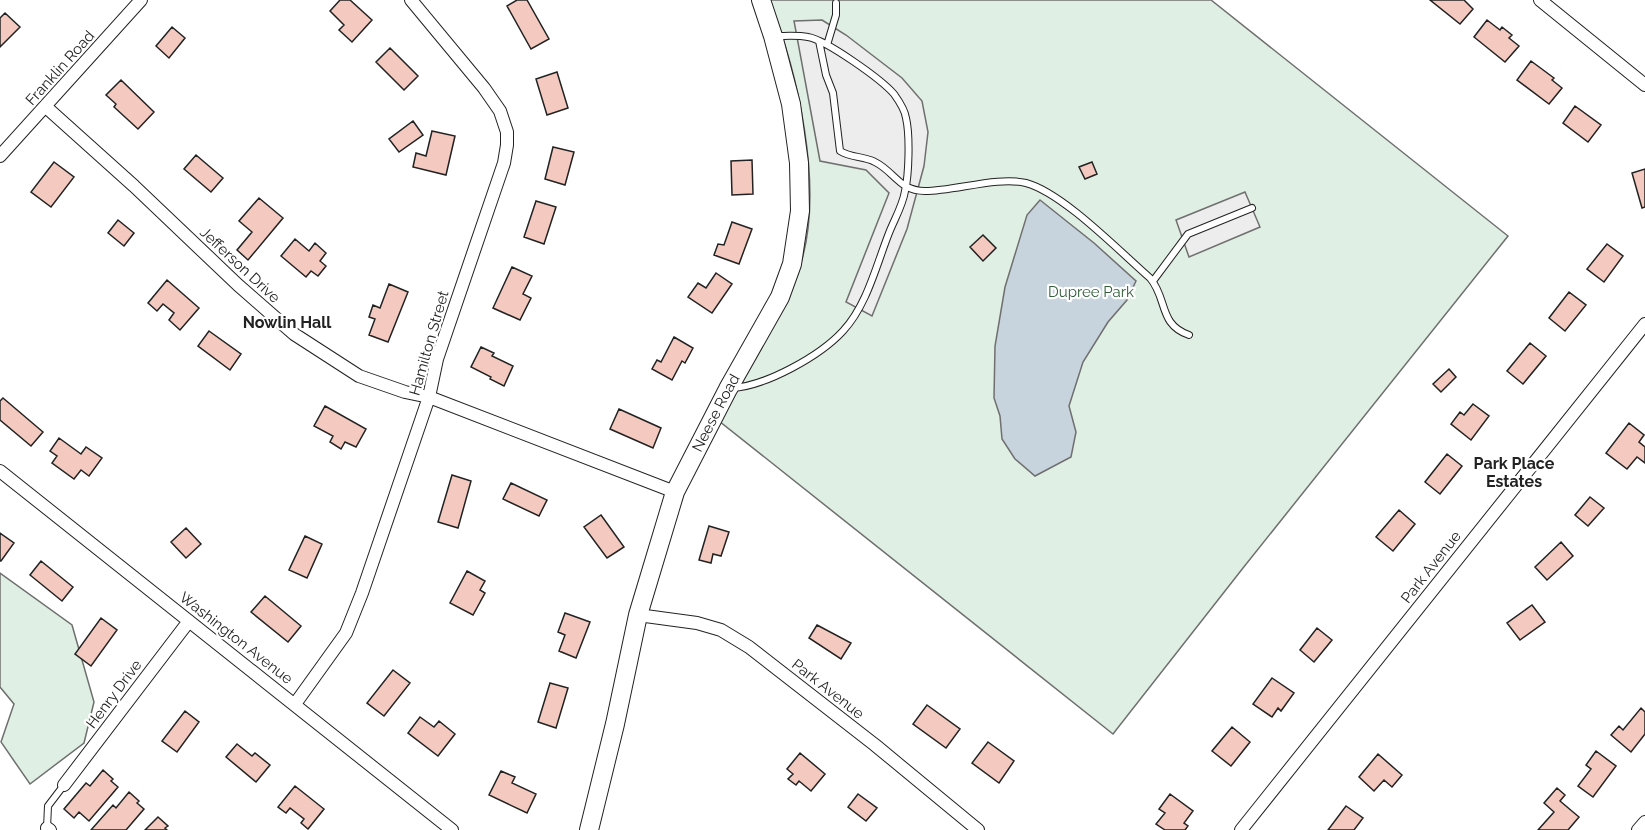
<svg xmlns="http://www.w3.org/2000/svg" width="1645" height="830" font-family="Raleway,sans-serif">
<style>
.green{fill:#e0efe3;stroke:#6f6f6f;stroke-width:1.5}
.parking{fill:#ededed;stroke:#6f6f6f;stroke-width:1.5}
.water{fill:#c7d3dd;stroke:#6f6f6f;stroke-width:1.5}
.building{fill:#f3c9c0;stroke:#222;stroke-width:1.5}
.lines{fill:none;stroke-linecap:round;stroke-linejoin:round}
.lane-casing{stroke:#222;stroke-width:8}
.street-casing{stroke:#222;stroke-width:14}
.secondary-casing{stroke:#222;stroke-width:20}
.lane{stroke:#fff;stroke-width:6}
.street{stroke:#fff;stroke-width:12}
.secondary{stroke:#fff;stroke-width:18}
.labels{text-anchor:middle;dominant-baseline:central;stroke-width:4.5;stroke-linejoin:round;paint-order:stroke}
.street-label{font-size:15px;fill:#222;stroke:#fff}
.park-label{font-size:15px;fill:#2f5e38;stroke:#fff}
.neighbourhood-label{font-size:16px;font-weight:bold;fill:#222;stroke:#fff}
</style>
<rect width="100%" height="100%" fill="#fff"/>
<path class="green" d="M769,0h442l297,236 -265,332 -130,166 -394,-313c19,-36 38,-73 57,-109 8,-16 20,-32 25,-49 23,-76 -3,-191 -32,-263z
M0,573l72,52 22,77 -10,41 -54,41 -29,-42 13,-38 -14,-17z"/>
<path class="parking" d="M822,20l24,15 56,43 20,23 6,31 -4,34 -17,63 -35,87 -26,-14 43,-109 -23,-23 -46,-9 -26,-140z
M1245,192l15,35 -71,30 -13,-37z"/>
<path class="water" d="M1040,200l54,43 42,38 -9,19 -19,22 -25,40 -14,44 7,26 -5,25 -36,19 -20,-17 -13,-20 -2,-23 -6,-18 1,-52 10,-59 22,-72z"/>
<path class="building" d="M340,0h10l22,20 -20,22 -13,-12 5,-5 -14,-14z
M517,0h10l22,39 -18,10 -24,-43z
M1430,0h34l9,9 -13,15z
M5,13l15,14 -20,20v-29z
M1487,20l13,10 2,-3 10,8 -3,3 10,8 -14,16 -31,-25z
M172,27l13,11 -16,20 -13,-12z
M390,48l28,28 -14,14 -28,-28z
M1531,61l23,17 -2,2 10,8 -13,16 -32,-24z
M557,72l11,36 -21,7 -11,-36z
M121,80l33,32 -16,17 -24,-22 2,-3 -10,-9z
M1575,106l26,19 -13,17 -25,-19z
M413,121l10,14 -24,17 -10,-13z
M432,131l23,5 -9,39 -33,-8 3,-14 10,3z
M553,147l21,5 -9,33 -20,-6z
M196,155l27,23 -12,14 -27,-23z
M752,160l1,34 -21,1 -1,-34z
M54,162l20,15 -23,30 -20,-15z
M1092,162l5,12 -12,5 -6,-12z
M1645,169v38l-3,1 -10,-35z
M259,198l24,20 -35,42 -11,-10 15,-18 -13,-11z
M536,201l20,6 -12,37 -20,-7z
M118,220l16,13 -10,13 -16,-13z
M732,222l20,7 -13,35 -25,-9 4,-11 6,1z
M983,235l13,13 -13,13 -13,-14z
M295,239l14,12 6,-8 11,10 -6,8 6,5 -8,10 -7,-5 -5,6 -25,-21z
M1607,244l16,12 -19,26 -17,-13z
M512,267l20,9 -9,18 8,4 -11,22 -27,-12z
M716,273l16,11 -20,29 -24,-16 10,-14 8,5z
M167,280l32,28 -19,22 -11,-10 5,-7 -11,-9 -6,7 -9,-8z
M389,284l19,8 -20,50 -19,-7 6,-16 -6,-2 4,-12 7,3z
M1569,292l17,13 -21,26 -16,-13z
M209,331l32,23 -11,16 -32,-24z
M674,337l19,11 -8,15 -3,-2 -10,19 -20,-11 5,-9 4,2z
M1530,343l16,13 -23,28 -16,-13z
M481,347l13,6 -2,3 21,10 -9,20 -14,-7 1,-2 -20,-10z
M1449,369l7,8 -15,15 -8,-8z
M3,398l40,34 -12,14 -31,-26v-19z
M1473,404l16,12 -18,24 -20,-16 9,-12 4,3z
M325,406l41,23 -10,18 -11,-5 -4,7 -11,-7 3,-6 -19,-10z
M619,409l42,19 -8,20 -43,-19z
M1629,423l15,12 -5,7 6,5v16l-8,-6 -10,12 -21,-16z
M59,438l22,16 5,-7 16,11 -13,18 -8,-6 -7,9 -22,-16 5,-7 -7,-5z
M1447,454l15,12 -22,28 -15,-12z
M452,475l19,6 -13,47 -20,-6z
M511,483l36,17 -8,16 -36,-17z
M1590,497l14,11 -16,18 -13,-11z
M1399,510l16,14 -22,27 -17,-14z
M601,515l23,32 -17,11 -23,-31z
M709,526l20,6 -8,24 -8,-2 -2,9 -12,-3z
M186,528l15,16 -15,14 -15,-16z
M0,533l14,10 -13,18h-1z
M305,536l17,8 -15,34 -18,-8z
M1561,542l12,14 -26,24 -12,-13z
M41,561l32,26 -11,14 -32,-26z
M467,571l18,10 -5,9 5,3 -12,22 -23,-12z
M265,596l36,30 -13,16 -37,-30z
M1532,605l13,17 -25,18 -13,-17z
M565,613l25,9 -14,36 -17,-7 6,-16 -7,-3z
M101,618l16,12 -26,36 -16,-12z
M817,625l34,18 -10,16 -32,-21z
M1317,628l15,12 -18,22 -14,-12z
M393,670l17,13 -26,33 -17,-13z
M1272,678l22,15 -13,18 -3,-3 -6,9 -19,-13z
M550,683l18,5 -12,40 -18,-6z
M927,705l33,24 -14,19 -33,-24z
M1641,708l4,4v22l-14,18 -20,-17 8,-9 4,4z
M185,711l14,11 -22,30 -15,-11z
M420,717l14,10 5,-6 16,13 -17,22 -30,-23z
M1232,727l18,15 -19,24 -19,-15z
M988,742l26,19 -15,22 -27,-20z
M237,744l15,12 3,-3 15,12 -14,17 -30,-25z
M1596,751l20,15 -23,31 -15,-11 13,-17 -5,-4z
M800,753l25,21 -14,17 -12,-10 -3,4 -8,-6 5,-5 -6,-5z
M1378,754l24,21 -10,12 -8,-7 -10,11 -15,-14z
M103,770l10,9 -2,2 7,6 -29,34 -10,-9 -5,6 -10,-9 22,-26 4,3z
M501,771l14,6 -3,6 24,11 -9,19 -38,-18z
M295,786l29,23 -16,20 -7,-6 3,-4 -14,-11 -4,5 -8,-6z
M1557,788l8,7 -5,6 19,16 -11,13h-30l16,-18 -10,-9z
M129,792l10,9 -2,2 7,6 -18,21h-35l22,-25 3,3z
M858,794l19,14 -11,13 -18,-14z
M1170,794l23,17 -9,12 4,3 -3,4h-20l-9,-6 9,-11 -6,-4z
M1346,806l17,12 -9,12h-26z
M158,817l10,9 -3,2 2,2h-22z"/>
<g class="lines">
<g class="lane-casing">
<path id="lane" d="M819,41l7,34 7,18 7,58c11,7 24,5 35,11 20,10 24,29 50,29 30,0 73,-15 101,-8 37,10 93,68 124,95 18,21 8,46 39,57
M827,45l9,-30v-12
M1153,281l35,-47 64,-26
M732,388c34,-2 88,-32 111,-57 24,-26 33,-65 46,-98 5,-13 14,-28 16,-42 4,-17 5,-56 1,-73 -1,-8 -7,-17 -12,-24 -13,-15 -68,-54 -86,-57 -10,-2 -22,-1 -32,-1
M47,828l1,-22 16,-21"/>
</g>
<g class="street-casing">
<path id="street" d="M1540,0l105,85
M46,107l88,79 104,99 56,49 65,42 46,16 24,5 246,95
M0,156l141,-156
M0,471l452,359
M638,615l59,8 24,7 28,17 126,98 103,85
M295,704l51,-71 16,-40 67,-196 8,-38 67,-196 3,-18v-13l-7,-21 -16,-23 -73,-88
M64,785l125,-164
M47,828l3,2
M1241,830l404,-506
M1638,830l7,-8"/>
</g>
<g class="secondary-casing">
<g id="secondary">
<path id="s1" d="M589,830l26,-106 23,-109 37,-123 53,-103 52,-92 12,-33 8,-53 -1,-48 -8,-59 -18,-68 -12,-36"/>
</g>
</g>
<use href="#lane" class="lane"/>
<use href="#street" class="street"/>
<use href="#secondary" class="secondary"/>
</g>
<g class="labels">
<g class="street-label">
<text transform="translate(60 68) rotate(-48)">Franklin Road</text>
<text transform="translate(240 265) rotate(43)">Jefferson Drive</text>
<text transform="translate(429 343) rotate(-74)">Hamilton Street</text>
<text stroke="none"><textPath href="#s1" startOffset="438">Neese Road</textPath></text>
<text transform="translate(1431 567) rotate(-52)">Park Avenue</text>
<text transform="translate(236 638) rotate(38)">Washington Avenue</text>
<text transform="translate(828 689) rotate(38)">Park Avenue</text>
<text transform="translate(114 694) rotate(-53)">Henry Drive</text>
</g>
<g class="park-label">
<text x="1091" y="292">Dupree Park</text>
</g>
<g class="neighbourhood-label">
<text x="287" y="322">Nowlin Hall</text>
<text x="1514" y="463">Park Place<tspan x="1514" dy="18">Estates</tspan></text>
</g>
</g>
</svg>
